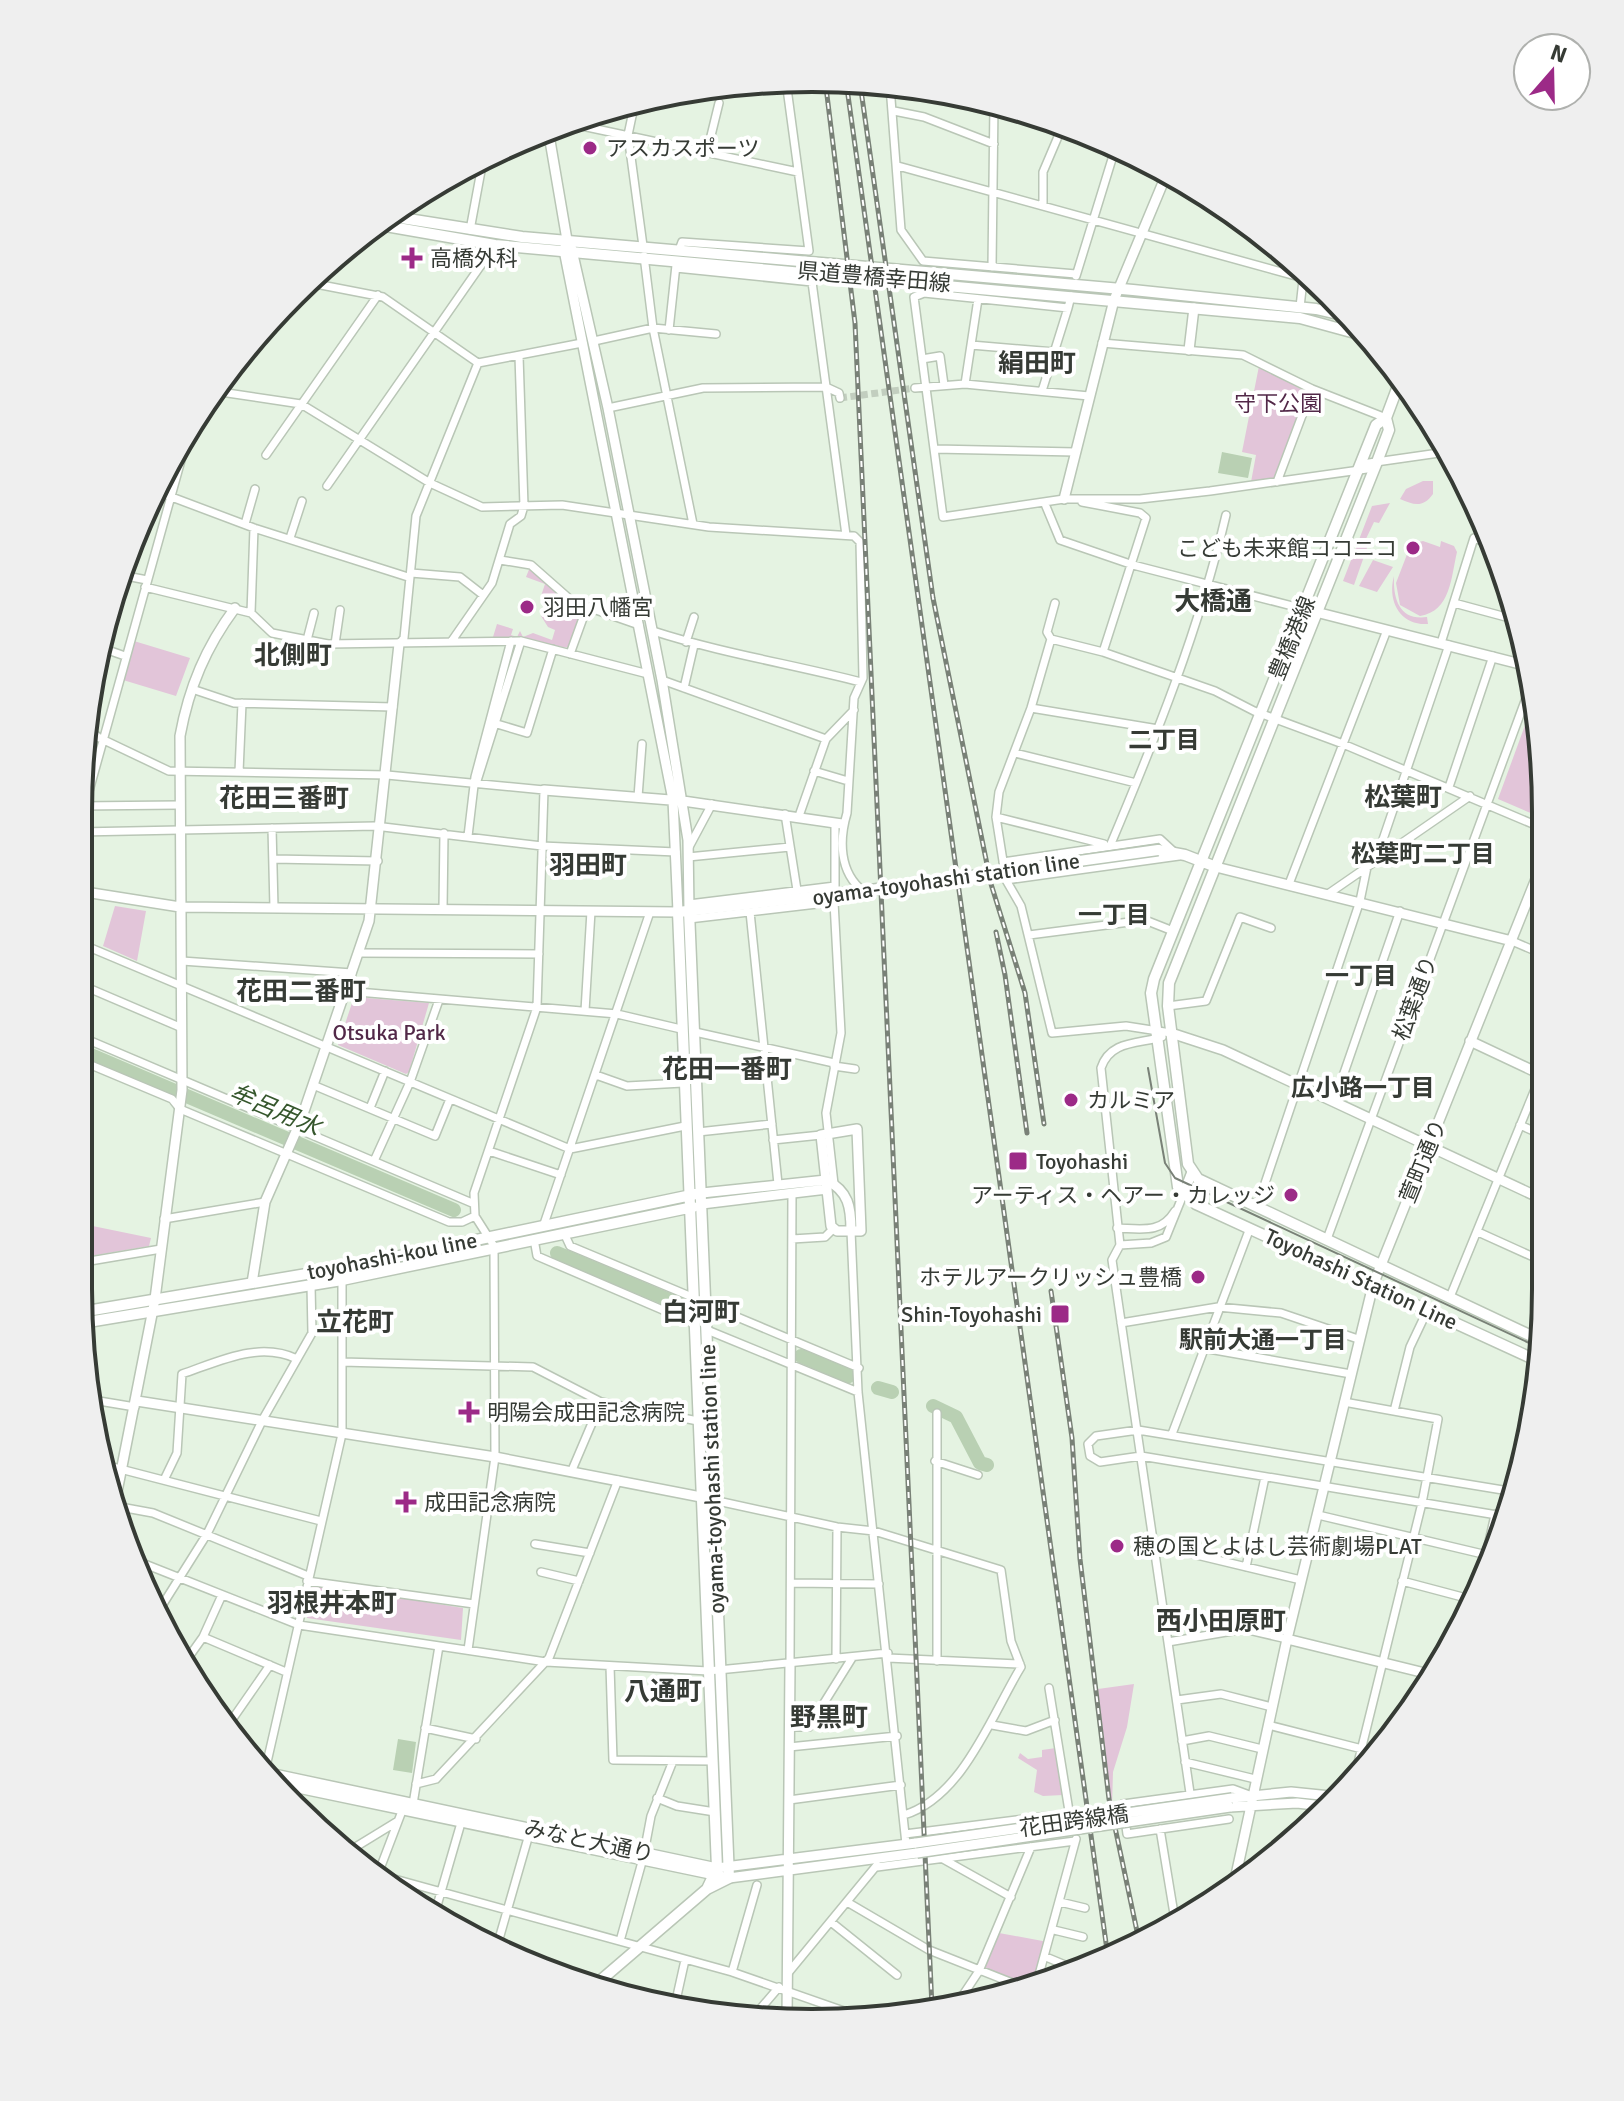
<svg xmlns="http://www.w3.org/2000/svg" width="1624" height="2101" font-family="Signika,'Noto Sans JP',sans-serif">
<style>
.green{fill:#e2c5d9}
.water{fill:#b9d0b3}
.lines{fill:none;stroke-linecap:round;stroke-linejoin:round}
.river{stroke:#b9d0b3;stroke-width:14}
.minor-tunnel{stroke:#c2cebf;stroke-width:7;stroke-dasharray:7 3.5;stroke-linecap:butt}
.minor-casing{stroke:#b9c6b6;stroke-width:10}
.tertiary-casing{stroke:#b9c6b6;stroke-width:12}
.secondary-casing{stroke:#b9c6b6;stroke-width:13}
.minor{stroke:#fff;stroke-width:7}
.tertiary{stroke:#fff;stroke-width:9}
.secondary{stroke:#fff;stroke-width:10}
.tram{stroke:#798177;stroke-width:2}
.rail-casing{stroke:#798177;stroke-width:5}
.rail{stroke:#fff;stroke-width:2;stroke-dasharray:6;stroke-linecap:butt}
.tertiary-bridge-casing{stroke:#b9c6b6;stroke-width:12;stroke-linecap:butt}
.secondary-bridge-casing{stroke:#b9c6b6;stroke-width:13;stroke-linecap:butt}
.tertiary-bridge{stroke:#fff;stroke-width:9}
.secondary-bridge{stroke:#fff;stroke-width:10}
.poi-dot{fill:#9c2a87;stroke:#fff;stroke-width:3}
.labels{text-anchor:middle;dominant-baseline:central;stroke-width:8;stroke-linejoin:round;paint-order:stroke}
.poi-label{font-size:22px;fill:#363b35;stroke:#fff;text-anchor:start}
.street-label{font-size:22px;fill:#363b35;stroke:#fff}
.park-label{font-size:22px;fill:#522848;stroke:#fff}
.neighbourhood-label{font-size:24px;font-weight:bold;fill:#363b35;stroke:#fff}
.water-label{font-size:24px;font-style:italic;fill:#35562c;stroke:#fff}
.quarter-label{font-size:26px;font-weight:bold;fill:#363b35;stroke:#fff}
.rim{fill:none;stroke:#363b35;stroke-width:4}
</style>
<rect width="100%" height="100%" fill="#e5f3e2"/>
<path class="green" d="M1259,366l49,27 -33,86 -24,3 5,-27 -14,-3z
M1423,481h10v13c-10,14 -19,11 -33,5l6,-10z
M1390,503l-11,20 -5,-1 -10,21 4,2 -14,40 -11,-4 29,-75z
M1423,541l17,6 1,-6 13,5 3,6c-6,25 -6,59 -37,64l-20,-11 -4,-22 15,-39z
M1373,560l20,7 -16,25 -18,-6z
M530,567l53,44 -13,37 -77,-11 4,-13 16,5 -2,6 6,2 3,-6 3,6 10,-4 19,7 3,-10 -7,-3 -7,-11 5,-15 -5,-5 4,-12 -19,-7z
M1394,576c-1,22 5,45 33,41l1,7c-28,2 -41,-23 -34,-48z
M134,641l56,17 -14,38 -53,-16z
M1535,698l5,19v100l-42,-18z
M115,906l31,5 -9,50 -34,-15z
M354,997l75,6 -20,69 -3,2 -68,-29z
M78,1223l73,15 -2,8 -71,12z
M314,1584l149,24 -2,32 -154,-22 3,-31z
M1134,1684l-7,43 -14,45 -1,34 -14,-117z
M1056,1748l7,47 -20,1 -9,-4 3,-22 -19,-12 2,-5 8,6 14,-2v-7z
M999,1933l49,9 -15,42 -5,2 -44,-17z"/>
<path class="water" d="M1222,452l30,6 -4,20 -30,-5z
M398,1739l18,3 -4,31 -19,-3z"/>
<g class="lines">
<path class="river" d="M79,1050l375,160
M557,1253l124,52
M801,1356l48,20
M878,1388l14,4
M933,1406l23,11 24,46 7,2"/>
<path class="minor-tunnel" d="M840,398l75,-10"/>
<g class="minor-casing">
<path id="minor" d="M890,86l11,144 22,31 153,13
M635,102l-7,33 15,111
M1006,107l145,58
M894,111l30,6 70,27
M568,123l230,49
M707,152l12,-49
M898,166l405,112
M1043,206v-34l20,-47
M470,230l13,-70
M679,250l3,-8 127,9 -23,-170
M644,256l9,72 40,196
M992,267l2,-163
M676,268l136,14 34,253
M1076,276l40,-130
M316,284l67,13 95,66 104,-20
M1071,296l-3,12 -144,-15 -10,4 29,220 121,-18h76l70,-8 164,-23
M1300,307l4,-36
M669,330l7,-65
M594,341l59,-13 63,6
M1102,343l141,12 69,34 74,29
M971,345l83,7
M922,359l18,-3 4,29
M965,384l13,-85
M915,388l50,-4 124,12
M214,391l87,13 129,79 52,24 80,-2 147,22 145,9 6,6 3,136 -9,20 -7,115c-8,27 -8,59 16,78
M1042,391l26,-83
M608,408l95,-20 123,-1 13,6 1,5
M935,449l140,3
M266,455l112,-160
M1362,464l84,-12
M1277,482l35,-93
M327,486l168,-241
M153,490l101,38 154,49
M1082,502l58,11 6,5 -43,134
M1045,504l15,36 73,25 171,44
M245,524l10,-35
M290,538l12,-37
M500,560l31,5 42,37 66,23
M411,573l49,4 23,18
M121,575l26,5
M145,587l106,26 21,20 56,11 193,-3 127,33
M1454,603l63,17
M251,613l3,-85
M653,631c68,22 138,33 208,51
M1051,639l-4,-7 8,-29
M307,640l7,-27
M451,642l41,-59 18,-59 11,-8 3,-10 -5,-150
M686,642l8,-25
M1441,643l33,-105 17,6
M335,644l5,-34
M399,644l5,-6 12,-122 62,-153
M99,647l26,9
M570,654l17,-47
M662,680l164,59
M684,688l10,-43
M192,689l42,14 159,4
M1031,708l127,21
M497,724l30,9 26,-84
M82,752l15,-16
M1015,753l121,30
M814,771l34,10
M239,772l3,-69
M476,784l45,-143
M1449,787l44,-131
M638,797l4,-53
M79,806l100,-1
M785,814l12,76
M799,816l27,-77 28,-29
M996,817l108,27
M79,827l111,-399
M272,828l2,80
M79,832l296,-6 167,20 134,6
M468,836l7,-59 36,-136
M1110,846c46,-109 89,-216 116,-331
M689,847l23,-43
M688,857l102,-10
M273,859l105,2
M1376,860l73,-215
M1003,862l157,-23 13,12
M1006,880l173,-24
M1289,884l98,-254
M1328,894l142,-98
M689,904l146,-18v-63
M443,909l1,-76
M750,912l28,272
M689,919l145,-17 7,131 -15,80 8,71
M1029,935l116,-15 28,11
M1512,941l28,12
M79,943l491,206 115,-23
M358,953l181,1
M182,961l170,12
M79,984l103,44
M346,991l271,23 64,15
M1168,1006l38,-5 34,-84 31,11
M585,1011l6,-100
M695,1032l139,31
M1171,1033l-45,-7 -74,7 -31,-127 -15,-26 -10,-63 3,-25 32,-84 20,-69 52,13 112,39 39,20 89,33 197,83
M79,1036l393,167
M1162,1037c-23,7 -52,3 -61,31l19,177 31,-2 15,-6 17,-42
M79,1060l93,39 8,10 269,113h13l13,-6 -1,-23 63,-186 7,-217 -157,-15 -218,-4 -84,-40
M834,1066l21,3
M596,1075l31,11 56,-3
M313,1085l122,51 15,-37
M1334,1102l66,-191
M370,1108l15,-37
M1520,1125l20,9
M698,1132l74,-8
M773,1140l48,-5
M489,1151l72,24
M374,1161l36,-79 29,-82
M1257,1207l103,-306 7,-34
M164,1219l101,-17
M544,1224l106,-312
M1117,1228c25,1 44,6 58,-17
M851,1231l7,161 48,452
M1478,1232l62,28
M564,1233l6,13 122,51
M534,1239l3,17 156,67
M792,1239l33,-2 8,-8
M1327,1239l205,-557
M1120,1245l-8,15 78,533
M78,1263l83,-14
M1450,1297l90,-220
M706,1304l153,64
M1121,1323l97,-16 63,6 77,26
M707,1330l151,62
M1203,1348l148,26
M342,1362l191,5 68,35 97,19
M93,1400l42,7
M1344,1402l94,17 -16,84 -68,276
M1394,1411l16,-64 18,-38
M937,1413v248
M1172,1434l78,-206
M935,1461l43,14
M101,1464l220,57
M572,1470l29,-68
M164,1480l13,-27 5,-79c38,-13 77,-33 115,-15
M713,1500l124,27 37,4 127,39 10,71 10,26c-30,49 -58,130 -117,148
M115,1506l38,7 155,63
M1318,1515l169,40
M1509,1517l-368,-61 -41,6 -10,-6 -2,-12 8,-8 42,-6 377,62
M535,1544l55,9
M1155,1545l146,35
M137,1561l162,64 247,37 162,9 180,-18
M1246,1567l19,-90
M541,1572l38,9
M307,1581l167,23
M1402,1581l68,18
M791,1583l88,1
M158,1612l49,-78 56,-115 49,-86 -1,-48
M203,1637l83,35
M1168,1642l76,-13 43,10
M468,1650l27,-193 -1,-211 -19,-30
M888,1658l132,6
M836,1659l1,-132
M790,1664l2,-471
M183,1665l20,-28 19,-42
M610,1666l3,94 100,1
M1049,1688l20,123
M1177,1700l44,-6 51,13
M229,1724l41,-59
M992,1725l34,6 29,-11
M1268,1725l94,24
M789,1727h20l43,-69
M425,1728l51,11
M1182,1741l27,-5 53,13
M789,1747l108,-11
M1185,1762l70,17
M265,1771l77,-337v-154
M416,1784l20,-5 113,-121 69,-178
M657,1798l20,8 38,6
M789,1800l112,-15
M413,1804l26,-158
M1229,1819l-102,15 -4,-30 110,-15 19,7
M1160,1829l15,91
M905,1834l168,-21
M349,1851l49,-30
M644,1853l7,-37 22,-55
M943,1859l68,38
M877,1867l198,-26
M378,1874l24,-63
M380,1875l352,97 129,45
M847,1902l82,48 96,38
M1060,1902l25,6
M434,1916l27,-93
M831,1922l66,53
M1054,1930l29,7
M620,1941l22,-79
M497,1946l31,-108
M1046,1957l24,10
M732,1972l25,-87
M788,1973l89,-108
M1037,1982l39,-143
M957,2004l22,-33 52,-124
M675,2005l10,-45
M755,2015l24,-28"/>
</g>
<g class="tertiary-casing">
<path id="tertiary" d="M571,246l37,162 54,272 26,160 1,71
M1189,350l5,-42
M1064,499l50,-199 53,-127
M1304,609l224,57
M544,790l139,11 159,23
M1216,867l296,74
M79,891l101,16 498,5 -5,-112 -109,-550 3,-10 -19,-111
M1171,1033l52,17 317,148
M1470,1041l70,33
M857,1129l4,102h-24l-6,-5 -10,-91z
M702,1193l124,-13c23,11 25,28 25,51
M1183,1195l9,-23
M702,1204l125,-15
M252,1283l13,-81 36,-82 68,-199 30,-277
M137,1401l358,56 211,41
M114,1507l41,-208 27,-209 -2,-354c9,-49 26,-89 55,-128
M1483,1573l13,-58
M1287,1639l146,36
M265,1772l452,96 199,-25
M274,1783l455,95 188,-25
M1232,1798l59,-6 49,5
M1230,1807l67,-4 35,4
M1233,1889l54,-250 86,-354 167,-416
M787,2020l3,-356"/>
</g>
<g class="secondary-casing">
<path id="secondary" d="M389,216l133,21 611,53 183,19 35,8
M380,225l115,20 805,73 66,18
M1401,378l-15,40 3,12 -12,32 -208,521 -1,23 20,158 10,15 342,161
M1386,418l-10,7 -222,554 -3,14 27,194 18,17 344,158
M1158,850l27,5 31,12
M81,1312l261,-44 354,-74
M82,1323l260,-43 351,-73
M707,1889l10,-21 -39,-956 185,-21
M594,1986l113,-97 22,-11 -40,-967"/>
</g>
<use href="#minor" class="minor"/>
<use href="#tertiary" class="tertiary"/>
<use href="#secondary" class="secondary"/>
<path class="tram" d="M1148,1068l17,95 10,15 365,170"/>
<g class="rail-casing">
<path id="rail" d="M825,79l30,244 77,1684
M846,81l261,1869
M860,83l73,515 58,286 34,109 19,131
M996,932l9,43 22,158
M1051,1291l21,147 8,121 29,240 29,137"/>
</g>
<use href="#rail" class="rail"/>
<g class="tertiary-bridge-casing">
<path id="tertiary-bridge" d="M916,1843l316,-45
M917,1853l313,-46"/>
</g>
<g class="secondary-bridge-casing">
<path id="secondary-bridge" d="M863,891l295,-41"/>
</g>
<use href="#tertiary-bridge" class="tertiary-bridge"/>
<use href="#secondary-bridge" class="secondary-bridge"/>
</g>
<g class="poi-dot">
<circle cx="590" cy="148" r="8"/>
<path d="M408 246h8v8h8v8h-8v8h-8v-8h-8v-8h8z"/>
<circle cx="1413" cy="548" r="8"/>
<circle cx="527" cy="607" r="8"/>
<circle cx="1071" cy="1100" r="8"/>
<rect x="1008" y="1151" width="20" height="20" rx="4"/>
<circle cx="1291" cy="1195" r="8"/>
<circle cx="1198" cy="1277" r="8"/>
<rect x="1050" y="1304" width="20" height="20" rx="4"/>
<path d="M465 1400h8v8h8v8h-8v8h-8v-8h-8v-8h8z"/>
<path d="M402 1490h8v8h8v8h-8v8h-8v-8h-8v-8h8z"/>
<circle cx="1117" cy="1546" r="8"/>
</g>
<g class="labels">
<g class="poi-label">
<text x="606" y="148">アスカスポーツ</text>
<text x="430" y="258">高橋外科</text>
<text x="1397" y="548" text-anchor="end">こども未来館ココニコ</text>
<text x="543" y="607">羽田八幡宮</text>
<text x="1087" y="1100">カルミア</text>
<text x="1036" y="1161">Toyohashi</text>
<text x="1275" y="1195" text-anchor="end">アーティス・ヘアー・カレッジ</text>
<text x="1182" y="1277" text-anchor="end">ホテルアークリッシュ豊橋</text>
<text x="1042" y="1314" text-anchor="end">Shin-Toyohashi</text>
<text x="487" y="1412">明陽会成田記念病院</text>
<text x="424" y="1502">成田記念病院</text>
<text x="1133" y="1546">穂の国とよはし芸術劇場PLAT</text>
</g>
<g class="street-label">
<text transform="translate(874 277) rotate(5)">県道豊橋幸田線</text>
<text transform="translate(1292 638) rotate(-68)">豊橋港線</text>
<text transform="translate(946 879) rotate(-8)">oyama-toyohashi station line</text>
<text transform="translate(1415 998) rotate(-70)">松葉通り</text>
<text transform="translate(1423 1161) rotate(-68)">萱町通り</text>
<text transform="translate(392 1256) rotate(-11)">toyohashi-kou line</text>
<text transform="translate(1361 1279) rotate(25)">Toyohashi Station Line</text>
<text transform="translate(712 1479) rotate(-92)">oyama-toyohashi station line</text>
<text transform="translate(1074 1821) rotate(-8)">花田跨線橋</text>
<text transform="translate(589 1841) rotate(12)">みなと大通り</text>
</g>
<g class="park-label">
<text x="1278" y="403">守下公園</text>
<text x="389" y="1032">Otsuka Park</text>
</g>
<g class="neighbourhood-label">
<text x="1164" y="740">二丁目</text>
<text x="1423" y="854">松葉町二丁目</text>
<text x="1114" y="915">一丁目</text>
<text x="1361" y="976">一丁目</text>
<text x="1363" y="1088">広小路一丁目</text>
<text x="1263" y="1340">駅前大通一丁目</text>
</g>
<g class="water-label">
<text transform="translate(275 1110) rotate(23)">牟呂用水</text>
</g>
<g class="quarter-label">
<text x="1037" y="364">絹田町</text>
<text x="1213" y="602">大橋通</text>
<text x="293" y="656">北側町</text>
<text x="1403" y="798">松葉町</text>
<text x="284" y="799">花田三番町</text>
<text x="588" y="866">羽田町</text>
<text x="301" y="992">花田二番町</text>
<text x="727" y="1070">花田一番町</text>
<text x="701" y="1313">白河町</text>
<text x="355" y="1323">立花町</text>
<text x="332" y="1604">羽根井本町</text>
<text x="1221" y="1622">西小田原町</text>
<text x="663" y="1692">八通町</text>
<text x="829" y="1718">野黒町</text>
</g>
</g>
<path d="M0 0H1624V2101H0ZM812 92H812A720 720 0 0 1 1532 812V1289A720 720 0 0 1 812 2009H812A720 720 0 0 1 92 1289V812A720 720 0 0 1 812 92Z" fill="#efefef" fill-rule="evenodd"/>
<path class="rim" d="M812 92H812A720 720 0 0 1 1532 812V1289A720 720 0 0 1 812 2009H812A720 720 0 0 1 92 1289V812A720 720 0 0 1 812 92Z"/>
<g transform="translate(1552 72) rotate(20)"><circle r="38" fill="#ffffff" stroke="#afb1ae" stroke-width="2"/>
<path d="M0-6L14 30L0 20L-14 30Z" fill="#9c2a87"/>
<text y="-12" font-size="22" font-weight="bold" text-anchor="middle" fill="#363b35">N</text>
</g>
</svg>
